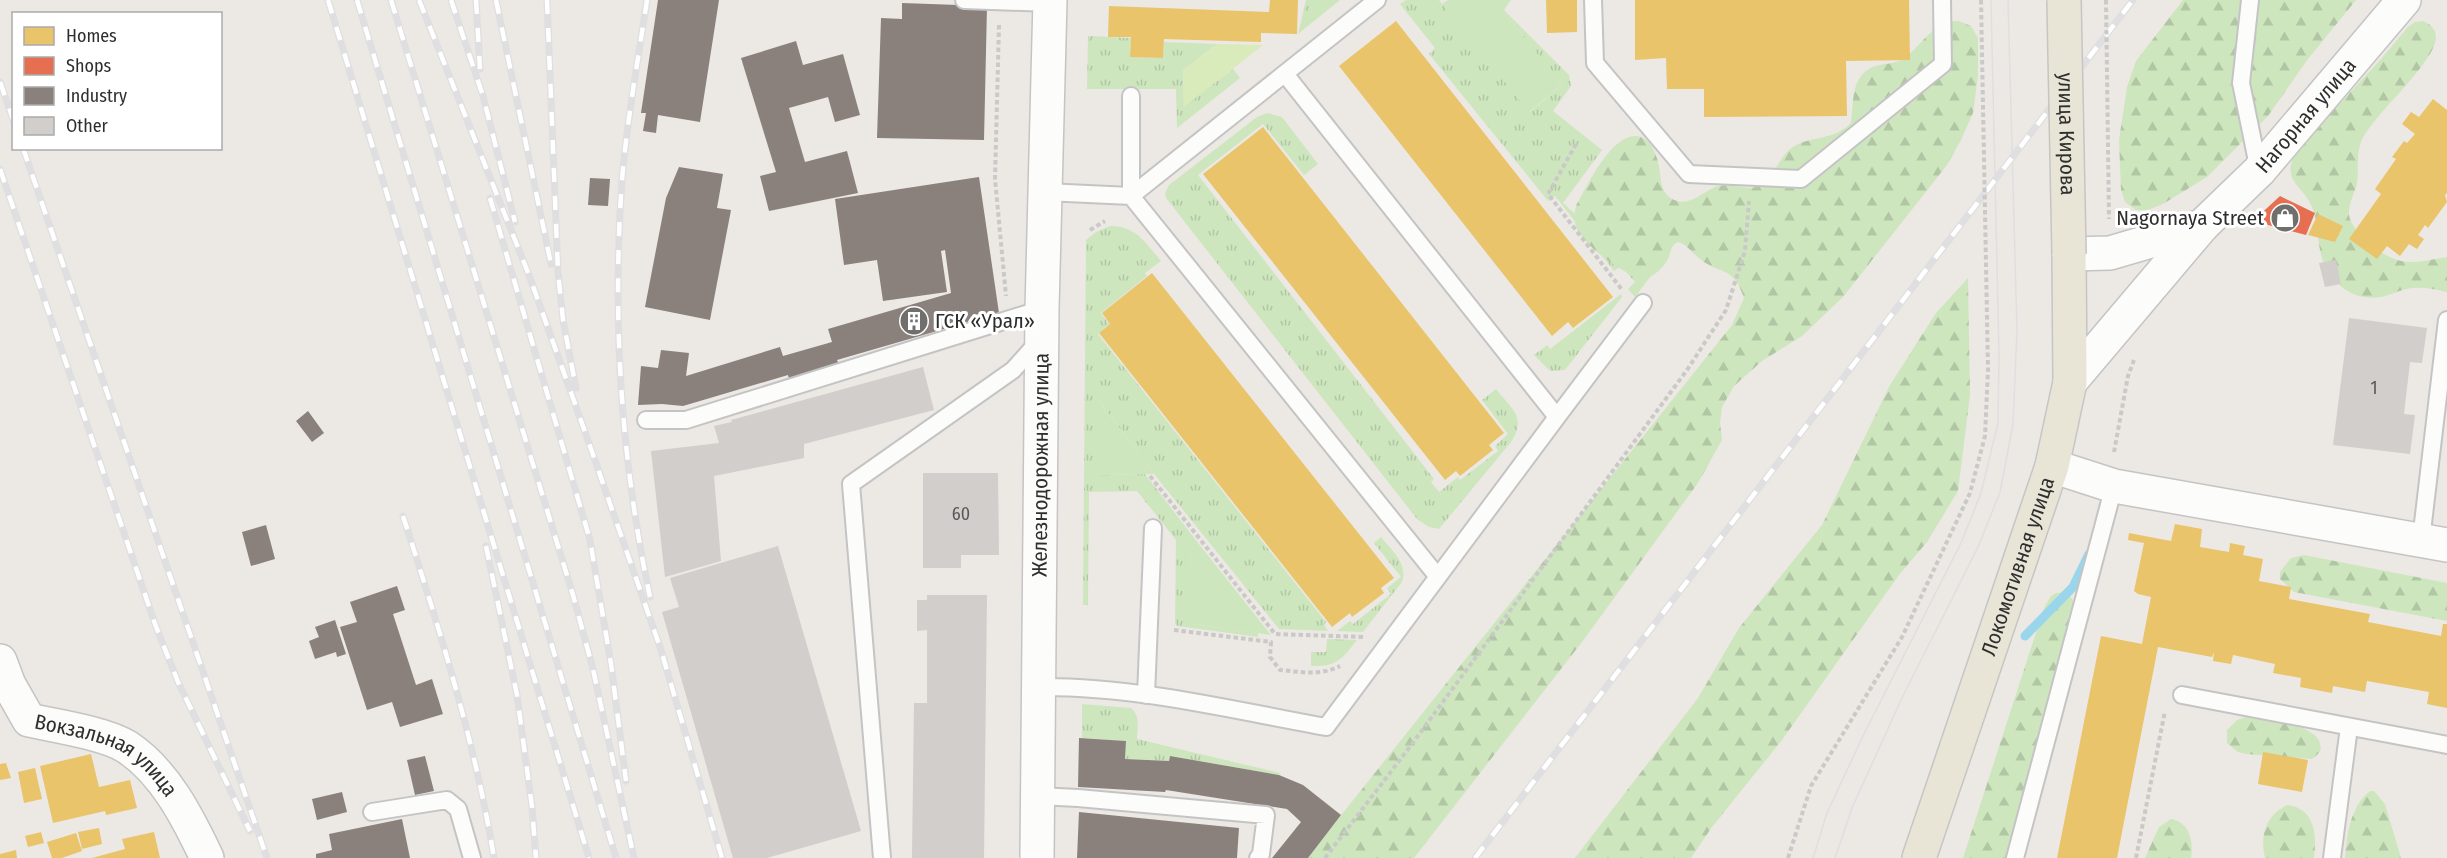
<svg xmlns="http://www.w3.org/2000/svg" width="2447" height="858" font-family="'Fira Sans Condensed',sans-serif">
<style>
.grass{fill:url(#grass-tufts)}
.forest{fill:url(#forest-firs)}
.park{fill:#cee6be}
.pitch{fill:#d9eabb}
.homes{fill:#e9c46a}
.shops{fill:#e76f51}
.industry{fill:#8a817c}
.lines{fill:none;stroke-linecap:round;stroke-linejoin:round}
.stream{stroke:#99d6ec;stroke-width:9}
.building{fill:#d1cecb}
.lane-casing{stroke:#c5c4c5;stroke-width:20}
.street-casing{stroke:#c5c4c5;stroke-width:36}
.secondary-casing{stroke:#c5c4c5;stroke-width:36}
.primary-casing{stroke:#c6c5c4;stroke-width:36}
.path{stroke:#c9c9c8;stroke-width:4;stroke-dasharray:4.5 3;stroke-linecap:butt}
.lane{stroke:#fcfcfb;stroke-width:16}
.street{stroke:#fcfcfb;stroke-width:33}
.secondary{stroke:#fcfcfb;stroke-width:33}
.primary{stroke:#e8e4d6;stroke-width:33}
.tram{stroke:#dfdfe1;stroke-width:1.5}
.rail-casing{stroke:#dfdfe1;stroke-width:7}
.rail{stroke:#fff;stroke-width:4.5;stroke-dasharray:14;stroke-linecap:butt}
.primary-bridge-casing{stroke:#c6c5c4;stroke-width:36;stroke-linecap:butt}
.path-bridge{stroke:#c9c9c8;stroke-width:4;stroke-dasharray:4.5 3;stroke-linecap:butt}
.primary-bridge{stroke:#e8e4d6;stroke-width:33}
.labels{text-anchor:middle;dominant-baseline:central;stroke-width:6;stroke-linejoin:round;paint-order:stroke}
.number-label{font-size:18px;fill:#585857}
.street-label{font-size:21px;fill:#2e2e2e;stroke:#fff}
.poi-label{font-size:21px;fill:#2e2e2e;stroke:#fff;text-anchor:end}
</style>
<defs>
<pattern id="grass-tufts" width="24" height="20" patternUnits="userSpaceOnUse" patternTransform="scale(1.5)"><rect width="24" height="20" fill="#cee6be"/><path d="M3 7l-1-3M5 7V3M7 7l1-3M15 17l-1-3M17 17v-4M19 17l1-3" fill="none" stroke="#b1c6a4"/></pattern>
<pattern id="forest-firs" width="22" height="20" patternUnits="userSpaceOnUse" patternTransform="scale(1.5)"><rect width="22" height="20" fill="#cee6be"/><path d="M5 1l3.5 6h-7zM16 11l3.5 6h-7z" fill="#b1c6a4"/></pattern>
</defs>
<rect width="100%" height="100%" fill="#ece8e4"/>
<path class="grass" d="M1306,0h34l-42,34z
M1406,0h33l91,112 32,-27 -68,-85h17l-7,10 65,65 2,11 -18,25 49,39 -39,53 53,48 37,22 -18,24 -7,-8 7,-7 -14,-16 -7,5 -59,-75 -7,5 -119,-147 6,-6 -35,-44z
M1088,36l43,2 -1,19 33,1 1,-16 53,2 -34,26 1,36 49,-37 7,9 -63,50 -1,-39h-89z
M1267,113l15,4 36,47 -14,11 -41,-51 -65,51 236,304 -3,3 8,10 19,-15 2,3 38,-29 -3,-5 13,-12 -26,-34 14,-11c16,21 31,27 15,53l-72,87 -10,-2 -12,-8 -251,-321 -1,-5 4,-8 88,-68z
M1110,226c25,-1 37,18 51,35l-16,12 2,3 -46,37 8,11 -11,10 228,288 -2,3 4,6 -49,-2 -125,-155 -54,-72v73l45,-1 46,60 -1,86 3,4 65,9v4l-81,-11 -2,-3 1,-83 -39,-49 -48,1 -1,113h-5l3,-365 10,-8z
M1621,294l1,3 -57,73 -15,1 -16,-16 13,-10 3,4z
M1381,537c11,14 27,26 21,45l-39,50 -26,-1 13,-10 3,3 38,-30 -4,-6 14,-11 -27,-34z
M1327,639l30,1c-15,19 -20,27 -46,26v-14h15z
M1082,704l49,4c10,9 6,19 6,31l143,34 -1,2 -109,-19 -1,5 -44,-2 1,-18 -44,-3z"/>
<path class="forest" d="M2183,0h173l-48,59 -40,57 -61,61 -44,27 -15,6h-12l-11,-8 -4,-12 -2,-50 8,-53 9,-26z
M1950,21h9l12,5 7,12v37l-5,38 -12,27 -14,25 -104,132 -41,39 -40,25 -28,25 -12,21 -2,16 2,17 -24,43 -116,159 -168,216h-107l425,-533 12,-27c-11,-33 -22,-22 -44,-39 -8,-6 -12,-14 -22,-17 -8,4 -7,10 -10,17 -5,10 -14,16 -23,21 -19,-4 -60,-33 -68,-51 -3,-8 -3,-15 -1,-23 11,-20 38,-78 65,-69 9,3 15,16 17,25 4,15 0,33 19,39 14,4 26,-9 38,-14 14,-5 28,3 41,0 15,-4 22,-27 33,-37 19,-16 42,-7 62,-27 3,-21 -1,-48 24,-57 12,-3 22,-2 32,-10 15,-12 23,-28 43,-35z
M2423,21c8,4 13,8 13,17 -3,28 -62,75 -75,104 -5,14 -2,27 -4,41 -2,9 -7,18 -8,27 -3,20 35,48 52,51 15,3 32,-2 46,-4v35c-13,-3 -27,-6 -41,-3 -9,2 -17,7 -26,8 -25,4 -44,-10 -55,-32 -9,-17 -5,-40 -13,-58 -11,-25 -31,-24 -16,-56l85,-92 27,-32 7,-5z
M1968,278l2,117 -12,96 -31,51 -28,33 -117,165 -70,87 -21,31h-116l123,-160 41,-70 83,-103 68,-140 46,-72z
M2304,555l143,28v38l-153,-29 -14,-13v-7l11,-14z
M2056,593c13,-2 19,6 19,18l-65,247h-47l81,-250 7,-12z
M2246,717c19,3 82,7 74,35l-8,7 -66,-5 -8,-2 -11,-9v-13l10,-10z
M2370,791h4l11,13 16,54h-56c2,-24 5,-51 25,-67z
M2287,805c28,3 30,30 27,53h-49c-5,-22 0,-42 22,-53z
M2171,819c18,3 23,22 20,39h-46l14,-31z"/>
<path class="park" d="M1448,0h46l68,85 -33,27 -87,-108z
M1099,401l55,73 -54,1z
M1191,534l80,101 -78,-11 -4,-4z"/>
<path class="pitch" d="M1217,44l46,1 -79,62 -1,-37z"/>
<path class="homes" d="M1270,0h28l-1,34 -36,-1v9l-97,-3 -1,19 -33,-1 1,-20h-23l1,-31 160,6z
M1546,0h31v32l-30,1z
M1635,0h274l1,60 -64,1 1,55 -143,1v-28h-37l-1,-31 -31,2z
M1396,21l217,276 -40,31 -5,-6 -16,14 -213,-270z
M2433,99l14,11v83l-2,2 2,7 -19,26 -3,-3 -7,10 6,4 -7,10 -8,-5 -9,12 -13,-10 -10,13 -28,-20 32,-45 -6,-5 21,-30 -4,-2 12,-16 3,2 8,-9 -13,-10 9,-12 8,5z
M1263,127l241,306 -15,12 4,5 -33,26 -4,-5 -11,9 -242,-306z
M2318,214l25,12 -8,16 -27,-7z
M1152,273l242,305 -13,10 3,5 -32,24 -2,-4 -18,14 -233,-294 11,-9 -8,-11z
M2175,524l27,5 -2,18 29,5 1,-9 15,3 -2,9 20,4 -4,22 32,6 -2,12 81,15 -2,8 73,14 2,-12h4v84l-20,-4 2,-12 -62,-11 -2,11 -32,-6 -1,7 -32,-6 1,-9 -28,-5 2,-9 -42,-9 -2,9 -18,-3 1,-9 -2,5 -54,-10 -41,211h-60l44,-222 41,8 9,-47 -13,-3 -4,-3 10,-48 -16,-3 1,-7 42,8z
M2263,752l45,8 -6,32 -44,-8z
M91,754l8,33 31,-7 7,28 -31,7 -1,-4 -52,12 -13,-57z
M6,763l5,15 -11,2v-16z
M35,768l7,31 -18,4 -6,-31z
M99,828l3,16 -20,5 -4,-17z
M41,832l3,11 -16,4 -3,-11z
M154,832l6,26h-68l33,-9 -3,-10z
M76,833l6,18 -20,7h-10l-5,-16z
M16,850l1,8h-17v-4z"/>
<path class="shops" d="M2280,196l35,17 -9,22 -53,-14z"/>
<path class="industry" d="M658,0h61l-19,122 -42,-7 -2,18 -13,-2 3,-18h-5z
M902,3l85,3 -3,134 -107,-2 4,-120 21,1z
M796,41l7,24 40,-11 17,61 -25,7 -7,-25 -39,11 16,54 42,-11 11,42 -89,18 -9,-35 16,-4 -35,-114z
M679,167l44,7 -6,34 14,2 -21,110 -65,-13 21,-109z
M979,177l20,136 -162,47 2,4 -50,15 -1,-4 -105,31 -21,-2 -24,1 3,-39 17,2 3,-18 28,3 -3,23 94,-29 3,9 49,-14 -4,-13 123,-36 -6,-43 -4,1 6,41 -64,9 -6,-41 -33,5 -9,-66z
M590,178l20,1 -2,27 -20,-1z
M308,411l16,22 -12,9 -16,-21z
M266,525l9,34 -24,7 -9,-34z
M397,586l8,24 -12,4 23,71 16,-6 11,35 -43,13 -8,-25 -25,8 -27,-83 17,-5 -7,-20z
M335,620l11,34 -9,3 -1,-5 -21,7 -6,-18 10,-4 -4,-10z
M1079,738l47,3 -1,18 44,2 1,-5 109,19 24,10 38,30 -33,43h-36l29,-36 -14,-13 -121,-19 -1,2 -87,-5z
M425,756l9,35 -19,4 -8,-35z
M342,792l5,20 -30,8 -5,-21z
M1079,812l160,16 -2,30h-160z
M402,819l8,39h-94v-4l16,-4 -3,-16z"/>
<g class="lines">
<path class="stream" d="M2025,636l48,-49 16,-33"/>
</g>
<path class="building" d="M2336,260l5,24 -16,3 -6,-24z
M2349,318l78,10 -5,35 -12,-1 -6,52 11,1 -5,39 -77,-9z
M923,367l11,43 -130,34v14l-90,18 7,85 -56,16 -14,-126 68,-8 -5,-17 18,-4 -1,-2z
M923,473h75l1,82h-38v13h-38z
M778,546l83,285 -94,27h-34l-71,-246 17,-5 -9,-29z
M927,595h60l-3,263h-72l2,-155h13v-73l-10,1v-31h10z"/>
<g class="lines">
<g class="lane-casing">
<path id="lane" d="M964,0l86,3
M1593,0l2,63 94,111 112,5 142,-115 -1,-64
M2250,0l-9,83 18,88
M1131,96v100l307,381
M1045,192l86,4 246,-196
M1557,417l86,-114
M646,420h40l356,-111
M2421,540l26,-220
M1039,687c96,-1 193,23 287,40l231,-310 -272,-343
M1146,695l7,-167
M2182,695l265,50
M1038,796l40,2 188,17 -5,39 -3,4
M372,812l75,-12 11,9 14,49
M882,858l-31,-374 162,-114 26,-29
M2015,858l99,-372
M2332,858l17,-131"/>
</g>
<g class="street-casing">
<g id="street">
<path d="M2069,254l41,-1 92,-27"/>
<path id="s1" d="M2070,382l132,-156 57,-55 145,-171"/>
<path d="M2052,466l62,20 333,59"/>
<path id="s2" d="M0,661l9,24 20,35c26,6 76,13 98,27 38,25 61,71 80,111"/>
</g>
</g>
<g class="secondary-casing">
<g id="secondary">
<path id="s3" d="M1037,858l5,-549 8,-309"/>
</g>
</g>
<g class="primary-casing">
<g id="primary">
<path id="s4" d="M1919,858l133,-392 18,-84 -1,-128"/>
</g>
</g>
<path class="path" d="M999,25l-4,154 11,117
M1576,144l-28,50 75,97
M1090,230l15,-9
M2114,452l14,-76 6,-16
M1150,476l125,158 89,3
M1174,630l97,12 -1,15 10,13c21,2 40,6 60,-4
M1325,858l84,-110 278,-378 39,-60 19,-59 4,-50
M1788,858l23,-72 91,-149 68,-144 15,-57 3,-66
M2136,858l29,-147"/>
<use href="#lane" class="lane"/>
<use href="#street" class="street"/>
<use href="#secondary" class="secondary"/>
<use href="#primary" class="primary"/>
<path class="tram" d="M1813,858l14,-45 35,-75 99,-195 20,-50 17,-70 1,-68 -8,-355
M1835,858l17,-50 49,-108 78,-155 21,-53 13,-68 4,-93 -9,-331"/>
<g class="rail-casing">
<path id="rail" d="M328,0l261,858
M357,0l259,858
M391,0l182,595 20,74 41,189
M419,0l110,275 55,154 77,221 61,208
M451,0l32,96 32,126
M476,0l4,69
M496,0l55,264
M547,0l11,272 5,48 13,68
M647,0c-9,60 -20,120 -25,180 -10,139 -1,281 28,417
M0,82l14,40
M23,148l244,710
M0,169l155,455 23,58 72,149
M490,198l100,342 21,124 15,117
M403,516c36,112 72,225 91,342
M486,546l31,149 15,112 4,51
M1475,858l658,-858"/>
</g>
<use href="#rail" class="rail"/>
<g class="primary-bridge-casing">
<g id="primary-bridge">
<path id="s5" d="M2064,0l5,254"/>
</g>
</g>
<path class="path-bridge" d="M1981,0l7,370
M2106,0l3,219"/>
<use href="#primary-bridge" class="primary-bridge"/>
</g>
<defs>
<g id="shop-disc" transform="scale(1.5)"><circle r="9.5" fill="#706f6e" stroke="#fff"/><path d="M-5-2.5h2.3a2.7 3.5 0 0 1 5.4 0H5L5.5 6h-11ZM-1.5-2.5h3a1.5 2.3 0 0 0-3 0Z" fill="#fff"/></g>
<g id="building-disc" transform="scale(1.5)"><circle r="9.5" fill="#706f6e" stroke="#fff"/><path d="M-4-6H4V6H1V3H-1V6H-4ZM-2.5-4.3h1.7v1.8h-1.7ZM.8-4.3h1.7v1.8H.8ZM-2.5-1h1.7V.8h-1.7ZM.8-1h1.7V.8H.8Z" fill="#fff"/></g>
</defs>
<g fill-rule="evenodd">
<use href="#shop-disc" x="2285" y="218"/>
<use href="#building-disc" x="914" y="321"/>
</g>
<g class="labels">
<g class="number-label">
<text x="2374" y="388">1</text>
<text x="961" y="514">60</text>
</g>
<g class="street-label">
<text stroke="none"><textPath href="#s1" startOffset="356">Нагорная улица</textPath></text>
<text stroke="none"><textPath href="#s5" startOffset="134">улица Кирова</textPath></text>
<text stroke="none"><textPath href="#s3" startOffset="393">Железнодорожная улица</textPath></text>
<text stroke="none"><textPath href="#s4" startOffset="308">Локомотивная улица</textPath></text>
<text stroke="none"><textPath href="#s2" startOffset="153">Вокзальная улица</textPath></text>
</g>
<g class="poi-label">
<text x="2264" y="218">Nagornaya Street</text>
<text x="935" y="321" text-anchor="start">ГСК «Урал»</text>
</g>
</g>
<rect x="12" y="12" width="210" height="138" fill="#ffffff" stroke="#ababab" stroke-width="1.5"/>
<rect x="24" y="27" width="30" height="18" fill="#e9c46a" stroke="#ababab" stroke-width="1.5"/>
<text x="66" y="42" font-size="18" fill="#2e2e2e">Homes</text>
<rect x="24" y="57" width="30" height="18" fill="#e76f51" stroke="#ababab" stroke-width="1.5"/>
<text x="66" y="72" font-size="18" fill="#2e2e2e">Shops</text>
<rect x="24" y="87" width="30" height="18" fill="#8a817c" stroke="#ababab" stroke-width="1.5"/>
<text x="66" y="102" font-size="18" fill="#2e2e2e">Industry</text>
<rect x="24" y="117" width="30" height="18" fill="#d1cecb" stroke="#ababab" stroke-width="1.5"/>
<text x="66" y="132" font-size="18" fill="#2e2e2e">Other</text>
</svg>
